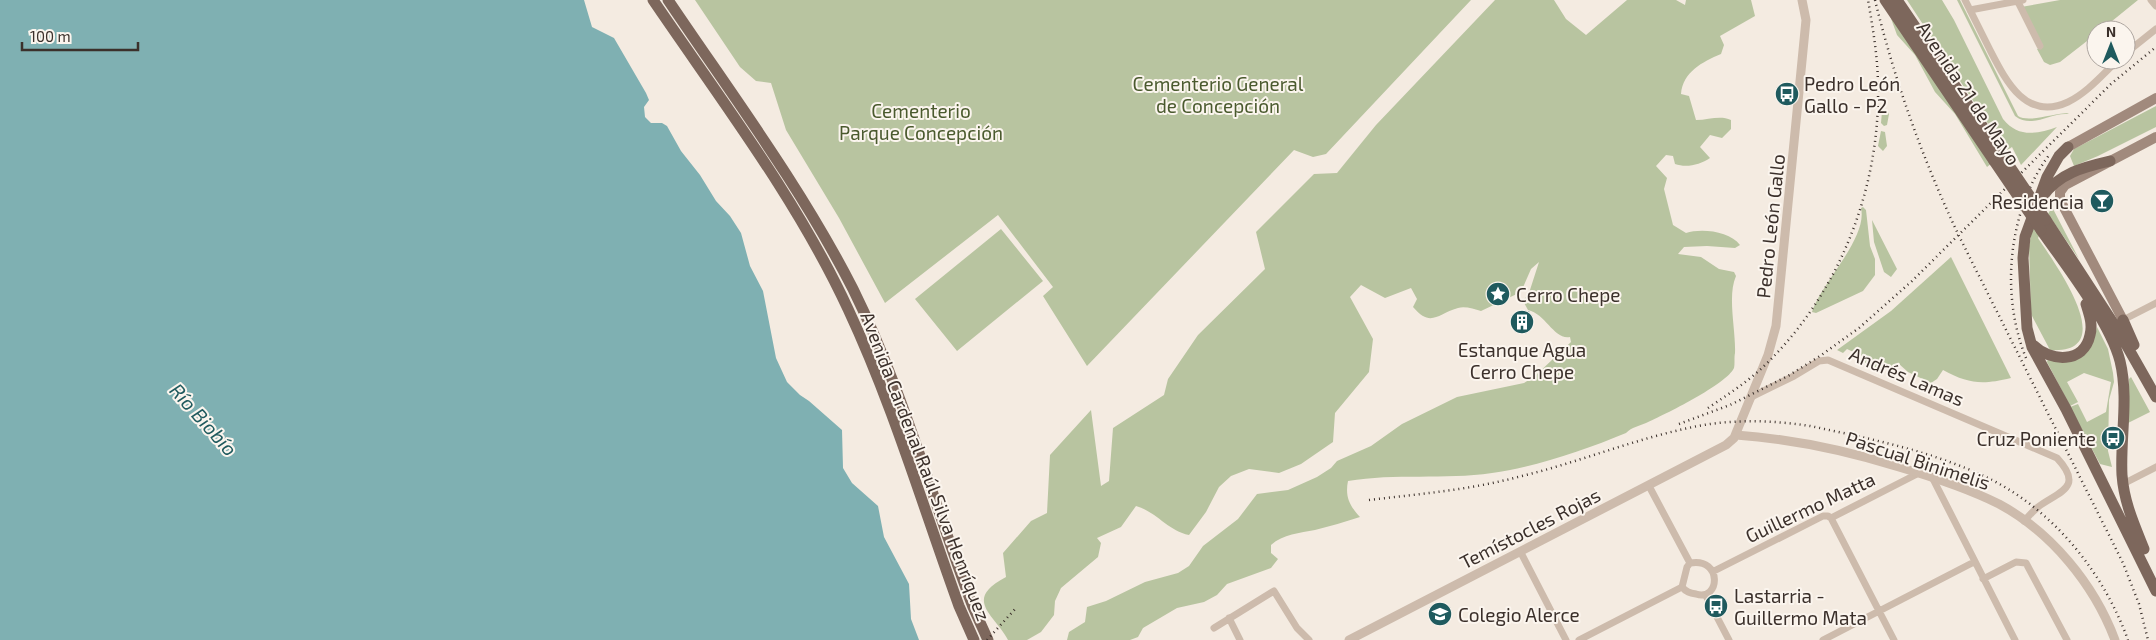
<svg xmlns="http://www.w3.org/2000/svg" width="2156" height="640" font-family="'Exo 2',sans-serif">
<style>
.green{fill:#b8c4a0}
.water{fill:#7fb0b2}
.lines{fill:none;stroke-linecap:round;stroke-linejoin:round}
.minor{stroke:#cdbbac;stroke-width:7}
.tertiary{stroke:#cdbbac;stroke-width:9}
.secondary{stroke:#a18a7d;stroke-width:10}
.primary{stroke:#7d675c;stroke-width:11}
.rail{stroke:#3b302b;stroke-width:2.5;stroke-dasharray:1 4;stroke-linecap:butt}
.primary-bridge{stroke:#7d675c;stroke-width:11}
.labels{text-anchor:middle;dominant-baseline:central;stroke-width:4;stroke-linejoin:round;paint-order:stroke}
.park-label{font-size:19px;fill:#4a5a2e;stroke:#fbf5ee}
.poi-label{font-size:19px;fill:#3b302b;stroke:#fbf5ee;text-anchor:start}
.street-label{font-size:19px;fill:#3b302b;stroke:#fbf5ee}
.water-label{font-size:20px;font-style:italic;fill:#1f5a5e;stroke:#fbf5ee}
</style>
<rect width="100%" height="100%" fill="#f4ebe1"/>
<path class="green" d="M695,0h776l-145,154 -13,3 -19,-7 -207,216 -44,-70 10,-9 -55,-72 -113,88 -46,-85 -53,-88 -15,-47 -15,-2 -16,-14z
M1495,0h59l12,19 20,16 41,-35h49l9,5 1,-5h65l4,16 -35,20 4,9 -3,9c-19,8 -38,18 -40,40l8,2 7,24c13,0 24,-5 35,0v9l-9,9 -12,-3 -10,12 10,11c-10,7 -24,10 -35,6l-2,-8 -7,-1 -10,11 11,12 -3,11 9,36 13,8c15,-5 44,-2 54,12l-5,3 -28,-2 -23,1 -6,7 23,3 18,12 15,3 2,4c-9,20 0,54 -1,77 -1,4 0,11 -1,15 -7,16 -70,47 -88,55 -7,3 -14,4 -20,10 -41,17 -90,34 -134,40 -48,7 -97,0 -144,8 -3,15 1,24 12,36 -15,5 -30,9 -45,13 -15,3 -32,4 -44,15v8l7,6 -7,9 -44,16 -10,11 -13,7 -27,6 -34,20 -5,9 -8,3h-63l2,-8 16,-10 2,-15 19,-6 39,-19 33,-9 11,-7 14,-20 35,-27 19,-25 31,-4 29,-13 14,-9 6,-7 34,-15 31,-22 55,-27 67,-14 11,-7 36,-34 -1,-5c-16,3 -24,-23 -42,-27l-5,-9 6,-8 10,-31 -8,7 -10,23 -40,19c-7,-2 -16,-5 -23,-3 -21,6 -27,20 -45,-1l4,-8 -6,-11 -26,10 -24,-13 -11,12 23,42 -4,33 -34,41 -2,29 -32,22 -22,9 -30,-4 -18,7 -12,11 -13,25 -17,23c-21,-4 -32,-23 -53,-29l-15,21 -24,11 4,5 -3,14 -37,31 -6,13 -1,14 -13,17 -14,8h-19c-13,-25 -46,-40 -2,-63l-3,-24 28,-32 16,-8 3,-58 41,-45 10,76 8,-5 4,-53 51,-33 4,-16 30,-44 67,-66 -9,-37 58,-58 23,-1 39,-48z
M1907,0h35l12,20 49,99c15,19 34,15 54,8l-36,38 -9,-18 -6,4z
M1957,0h3l58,116c11,7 36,-3 51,-3l-2,1c-18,-1 -35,15 -52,2z
M2060,0h78l-37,30h-5v4l-36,28 -10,3 -6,-3 -7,-13 3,-2 -19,-40z
M1889,13l103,150 -5,4 -32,-53 -20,-22 -20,-37 -18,-20z
M2156,106v21l-58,29 -24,10 -4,-10 4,-7z
M1887,110l2,4 -2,11 -3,1 -3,-3 1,-12z
M1881,131l4,1 2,14 -4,5 -5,-5z
M1863,207l3,3 4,36 5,13v16l-12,16 -47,22 -4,-1c9,-29 56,-74 49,-104z
M2052,207l27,52 -31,-45z
M1872,220l25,49 -6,8 -7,-5 -10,-30z
M2033,226l7,8 -2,4c15,23 85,117 12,112l-19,-36 -2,-68z
M1001,229l42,52 -86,70 -42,-52z
M1951,257l60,121c-29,7 -42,6 -68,-8l-6,9 -6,4 -23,-11 -9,-8 -7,2 -10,-1 -3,3 -11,-3 -6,-5v-4l-15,-7 -4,4 -6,-3 54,-39z
M2097,327l11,22 5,24 1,9 -5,18 -1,51 4,16 -12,-3 -30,-57 8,-3 9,18 19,-10 5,-30 -27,-9 -17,9 11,20 -8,4 -23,-44 1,-3 15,2 33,-30z
M2131,377l19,35 -22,11 1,-44z"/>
<path class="water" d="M0,0h584l8,27 22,11 32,55 3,7 -5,7 1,10 6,6h11l5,3 14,25 19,24 16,26 14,15 11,17 9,33 13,25 13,67 11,24 13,13 9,6 33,29 1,38 9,15 26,23 6,31 25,47 2,35 8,21h-919z"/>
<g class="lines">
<path class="minor" d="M1965,0c8,16 16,32 24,48 16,31 36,74 79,54 19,-9 35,-28 50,-42
M2017,0l23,46
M2151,0l5,6
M1970,10l53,-10
M2126,53l30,-24
M2123,320l33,-17
M1751,397l43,-21 25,-15 9,-1 229,98c28,30 1,34 -19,49 -5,4 -9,9 -14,14
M1932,477l83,163
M2123,484l33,-17
M1649,486l41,77
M1831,518l63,122
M1520,551l46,89
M1714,571l109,-55h5l3,2 88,-45
M1983,579l33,-17 10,1 41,77
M1682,587c4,5 8,6 14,7 24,8 27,-37 -6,-31
M1682,587l5,-20 3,-4
M1706,596l23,44
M1229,618l11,22
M1214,628l60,-37 23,37 12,12
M1579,640l103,-53
M1823,640l151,-78"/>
<path class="tertiary" d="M1736,435c56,4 109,15 163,32 34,10 68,21 100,37 52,28 95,80 116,136
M1349,640l377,-195 8,-7 34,-83 8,-29 30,-306 -4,-20"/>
<path class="secondary" d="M2068,147l88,-49
M2123,320l-63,-120v-8l5,-7 91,-48"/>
<path class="primary" d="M653,0c68,100 144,199 195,309 45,96 75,198 111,297l15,34
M668,0c64,95 133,187 185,289 50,101 80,213 120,318l15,33
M1885,0l109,161
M1897,0l105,155
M2068,147l-9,9 -12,21 -22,60 -2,21 4,70 5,19 34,62 90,182
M2042,197c17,-24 42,-30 68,-36
M2046,220l73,112 37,65
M2041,230c24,34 69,92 79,131 9,37 0,77 2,114 2,27 12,49 22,74
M2123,320l11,25
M2033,345c17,17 51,19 57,-10 3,-11 -1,-21 -4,-31"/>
<path class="rail" d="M1875,0c20,82 48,160 84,236l164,327 16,41 9,36
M2026,358c-26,-64 -18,-147 23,-203
M1708,408c19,-13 38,-25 55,-41 75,-71 117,-177 115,-280 0,-29 -5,-58 -10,-87
M1679,424l51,-19 58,-29 32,-20 39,-28 53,-47 199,-197 45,-37
M1369,500c50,-6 100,-10 149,-23 59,-14 116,-38 175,-50 38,-8 79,-7 117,-1 58,12 120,25 174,50 68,32 119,95 144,164
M987,640l29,-32"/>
<path class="primary-bridge" d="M2002,155l44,65
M1994,161l47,69"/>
</g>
<defs>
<g id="bus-disc" transform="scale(1.25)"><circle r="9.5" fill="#1f5a5e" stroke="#fbf5ee"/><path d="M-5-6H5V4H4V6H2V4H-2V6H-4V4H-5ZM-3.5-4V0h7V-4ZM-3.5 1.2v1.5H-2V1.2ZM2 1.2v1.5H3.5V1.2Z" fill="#fff"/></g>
<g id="bar-disc" transform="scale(1.25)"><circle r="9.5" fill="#1f5a5e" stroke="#fbf5ee"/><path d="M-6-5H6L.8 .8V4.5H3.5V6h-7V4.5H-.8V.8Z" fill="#fff"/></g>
<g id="sight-disc" transform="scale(1.25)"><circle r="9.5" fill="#1f5a5e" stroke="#fbf5ee"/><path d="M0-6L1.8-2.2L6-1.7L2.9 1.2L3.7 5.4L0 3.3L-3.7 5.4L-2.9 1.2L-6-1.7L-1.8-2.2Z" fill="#fff"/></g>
<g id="building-disc" transform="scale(1.25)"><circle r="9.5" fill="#1f5a5e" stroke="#fbf5ee"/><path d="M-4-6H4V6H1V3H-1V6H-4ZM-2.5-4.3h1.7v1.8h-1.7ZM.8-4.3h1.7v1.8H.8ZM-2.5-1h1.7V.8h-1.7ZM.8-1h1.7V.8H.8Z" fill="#fff"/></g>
<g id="school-disc" transform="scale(1.25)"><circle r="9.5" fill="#1f5a5e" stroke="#fbf5ee"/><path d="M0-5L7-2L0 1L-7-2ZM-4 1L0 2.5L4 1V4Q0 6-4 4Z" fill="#fff"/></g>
</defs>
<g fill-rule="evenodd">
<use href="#bus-disc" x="1787" y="94"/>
<use href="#bar-disc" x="2102" y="201"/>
<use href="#sight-disc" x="1498" y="294"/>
<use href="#building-disc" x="1522" y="322"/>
<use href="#bus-disc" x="2113" y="438"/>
<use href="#bus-disc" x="1716" y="606"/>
<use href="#school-disc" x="1440" y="614"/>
</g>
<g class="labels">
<g class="park-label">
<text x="1218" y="83">Cementerio General<tspan x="1218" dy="22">de Concepción</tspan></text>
<text x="921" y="110">Cementerio<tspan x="921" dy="22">Parque Concepción</tspan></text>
</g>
<g class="poi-label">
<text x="1804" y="83">Pedro León<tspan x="1804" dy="22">Gallo - P2</tspan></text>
<text x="2084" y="201" text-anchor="end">Residencia</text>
<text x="1516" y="294">Cerro Chepe</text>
<text x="1522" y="349" text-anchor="middle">Estanque Agua<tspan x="1522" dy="22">Cerro Chepe</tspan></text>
<text x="2096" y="438" text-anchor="end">Cruz Poniente</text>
<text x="1734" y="595">Lastarria -<tspan x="1734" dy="22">Guillermo Mata</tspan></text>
<text x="1458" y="614">Colegio Alerce</text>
</g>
<g class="street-label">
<text transform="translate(1969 93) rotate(56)">Avenida 21 de Mayo</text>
<text transform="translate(1770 226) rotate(-84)">Pedro León Gallo</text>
<text transform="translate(1907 376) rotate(23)">Andrés Lamas</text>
<text transform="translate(1918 460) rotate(18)">Pascual Binimelis</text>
<text transform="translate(926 466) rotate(69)">Avenida Cardenal Raúl Silva Henríquez</text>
<text transform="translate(1810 507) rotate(-25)">Guillermo Matta</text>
<text transform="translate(1530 528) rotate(-27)">Temístocles Rojas</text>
</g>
<g class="water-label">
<text transform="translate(204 419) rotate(48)">Río Biobío</text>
</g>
</g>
<g transform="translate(2111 45)"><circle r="24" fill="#fbf5ee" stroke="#aea6a0"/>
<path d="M0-4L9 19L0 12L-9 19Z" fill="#1f5a5e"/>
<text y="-8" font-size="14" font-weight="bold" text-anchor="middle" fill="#3b302b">N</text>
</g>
<path d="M22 42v8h116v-8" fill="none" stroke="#3b302b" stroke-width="2.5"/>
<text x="30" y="42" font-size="15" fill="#3b302b" stroke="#fbf5ee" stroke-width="4" paint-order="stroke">100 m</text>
</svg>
